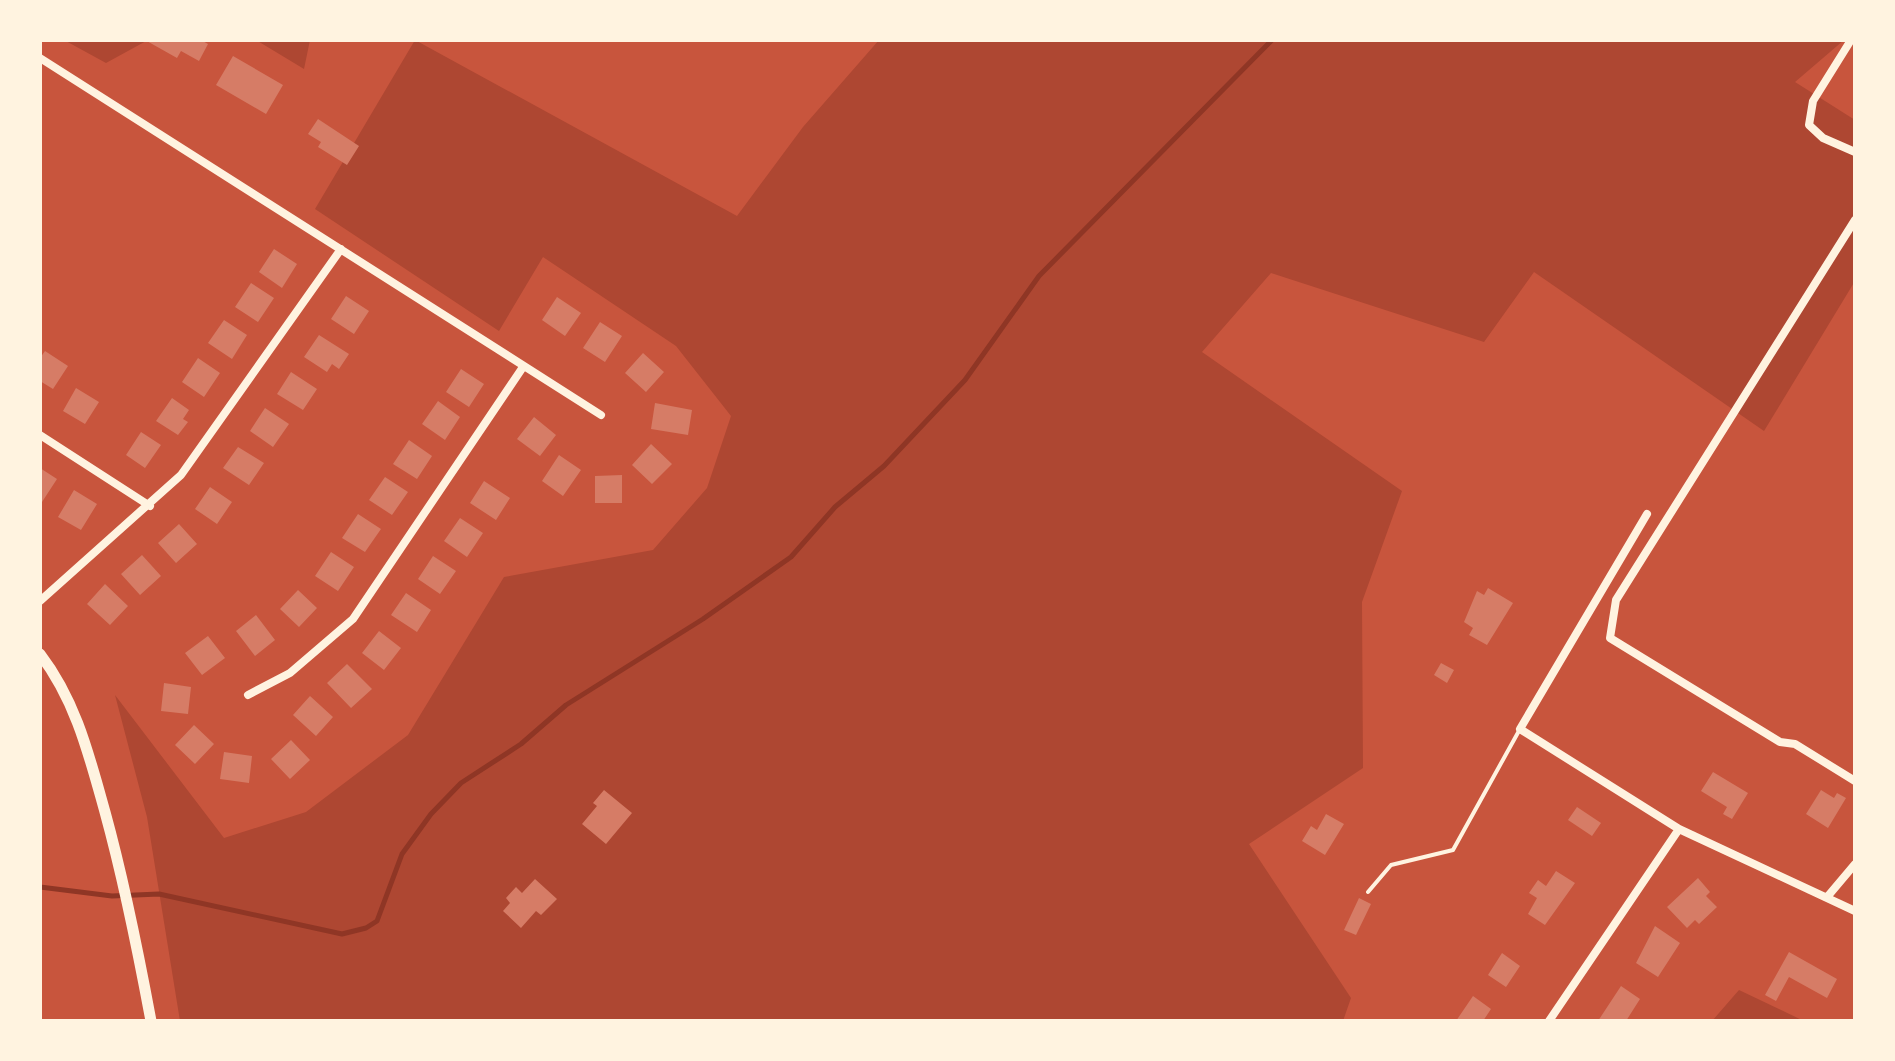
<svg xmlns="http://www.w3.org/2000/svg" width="1895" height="1061" font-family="'Varela Round',sans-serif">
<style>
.green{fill:#ae4732}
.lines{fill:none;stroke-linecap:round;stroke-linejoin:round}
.stream{stroke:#8f3625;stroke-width:5}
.building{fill:#d67c66}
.service{stroke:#fff3e0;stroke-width:4}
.minor{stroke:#fff3e0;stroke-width:8}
.secondary{stroke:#fff3e0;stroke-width:11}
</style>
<rect width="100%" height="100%" fill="#c8553d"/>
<path class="green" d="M64,40h84l-42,23z
M256,40h54l-6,29z
M415,40l322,176 66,-89 76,-87h965l-49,42 60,38v161l-91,150 -230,-159 -50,70 -213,-69 -69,79 200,139 -40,111 1,166 -114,76 102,154 -8,23h-1163l-33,-204 -32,-122 109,143 82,-26 102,-77 96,-158 149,-27 54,-62 24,-72 -55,-70 -133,-89 -44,74 -184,-122z
M1739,990l65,31h-92z"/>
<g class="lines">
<path class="stream" d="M40,887l72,9 47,-2 183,40 24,-6 11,-7 25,-67 29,-40 30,-31 60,-39 45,-39 137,-86 88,-62 44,-50 49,-41 81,-86 74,-104 233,-236"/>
</g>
<path class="building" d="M145,40h56l7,4 -9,17 -18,-10 -4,7z
M233,56l50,29 -17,29 -50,-29z
M318,119l41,27 -12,19 -29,-18 3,-5 -13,-8z
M274,249l23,15 -15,24 -23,-16z
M251,283l23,15 -16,24 -23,-15z
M346,296l23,15 -15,23 -23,-15z
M557,297l24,16 -16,23 -23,-16z
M224,320l23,15 -15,24 -24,-16z
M600,322l22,14 -17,26 -22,-14z
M319,335l30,19 -10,15 -7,-5 -5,8 -23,-15z
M45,351l23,15 -15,23 -13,-8v-23z
M643,353l21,19 -18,20 -21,-19z
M198,358l22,15 -16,24 -22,-15z
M461,369l23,15 -15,23 -23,-15z
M291,372l26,17 -14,21 -26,-16z
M76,388l23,14 -14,22 -22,-13z
M172,398l17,12 -6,9 5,3 -10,13 -22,-14z
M438,401l22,16 -15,23 -23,-16z
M655,403l37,7 -4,25 -37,-6z
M265,408l24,16 -16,23 -23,-16z
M534,417l22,18 -16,21 -23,-17z
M141,432l20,13 -16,23 -19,-13z
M409,440l23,16 -15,23 -24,-15z
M651,444l21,20 -20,20 -20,-19z
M238,447l26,16 -15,22 -26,-17z
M559,455l22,15 -18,26 -21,-15z
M40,468l17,11 -15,23 -2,-2z
M622,475v28h-27v-27z
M385,477l23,15 -16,23 -23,-15z
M484,481l26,17 -14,22 -26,-17z
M210,487l22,15 -15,22 -22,-15z
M74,490l23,14 -16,26 -23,-13z
M358,514l23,15 -16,23 -23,-14z
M460,518l23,15 -16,24 -23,-16z
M179,524l18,20 -21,19 -18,-20z
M331,552l23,15 -16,24 -23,-15z
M142,555l19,21 -21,19 -19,-21z
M433,556l23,15 -16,23 -22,-15z
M105,584l23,22 -18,19 -23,-21z
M1488,588l25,15 -26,42 -18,-10 4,-7 -9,-6 13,-31 7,4z
M298,590l19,18 -18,19 -19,-18z
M406,593l25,17 -14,22 -26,-17z
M256,615l19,25 -20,16 -19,-25z
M379,631l22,17 -17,22 -22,-17z
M208,636l17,22 -23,17 -17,-22z
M1441,663l13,7 -7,13 -13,-8z
M347,664l25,25 -21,19 -24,-25z
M164,683l27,4 -3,27 -27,-3z
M310,696l23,21 -17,19 -23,-21z
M194,725l20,19 -19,20 -20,-19z
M291,740l19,20 -20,19 -19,-20z
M224,752l28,4 -3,27 -29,-4z
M1713,772l35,21 -16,26 -9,-5 4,-7 -26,-16z
M604,790l28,23 -26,31 -24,-20 15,-18 -4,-3z
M1821,790l13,8 3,-5 9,5 -18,30 -22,-14z
M1577,807l24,16 -9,13 -24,-16z
M1326,814l18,10 -19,31 -23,-14 9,-15 6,4z
M1556,871l19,12 -30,42 -17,-11 9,-16 -8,-5 9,-13 8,6z
M1698,878l12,14 -4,4 11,11 -18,17 -4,-4 -8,8 -20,-21z
M535,879l22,20 -16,16 -5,-4 -15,17 -18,-17 7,-8 -4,-5 10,-11 6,6z
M1359,898l12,6 -15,31 -12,-5z
M1655,926l25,17 -22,34 -22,-14z
M1789,952l48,27 -10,19 -38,-21 -13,24 -11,-6z
M1502,953l18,13 -14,21 -18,-12z
M1621,986l19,13 -14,22h-28z
M1473,996l18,13 -8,12h-27z"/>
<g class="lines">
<path class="service" d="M1368,892l23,-27 62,-15 67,-121"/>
<path class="minor" d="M1851,40l-38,61 -4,24 14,13 32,14
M40,58l561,357
M1855,220l-239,380 -6,38 170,104 15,2 60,37
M40,435l110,71
M1647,514l-127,215 159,100 176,82
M40,601l141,-126 160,-226
M248,695l42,-22 63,-54 170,-252
M1828,896l27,-32
M1549,1021l130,-192"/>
<path class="secondary" d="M40,654c36,47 49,101 65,158 19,69 33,139 46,209"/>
</g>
<rect width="1895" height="1061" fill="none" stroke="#fff3e0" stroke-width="84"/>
</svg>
